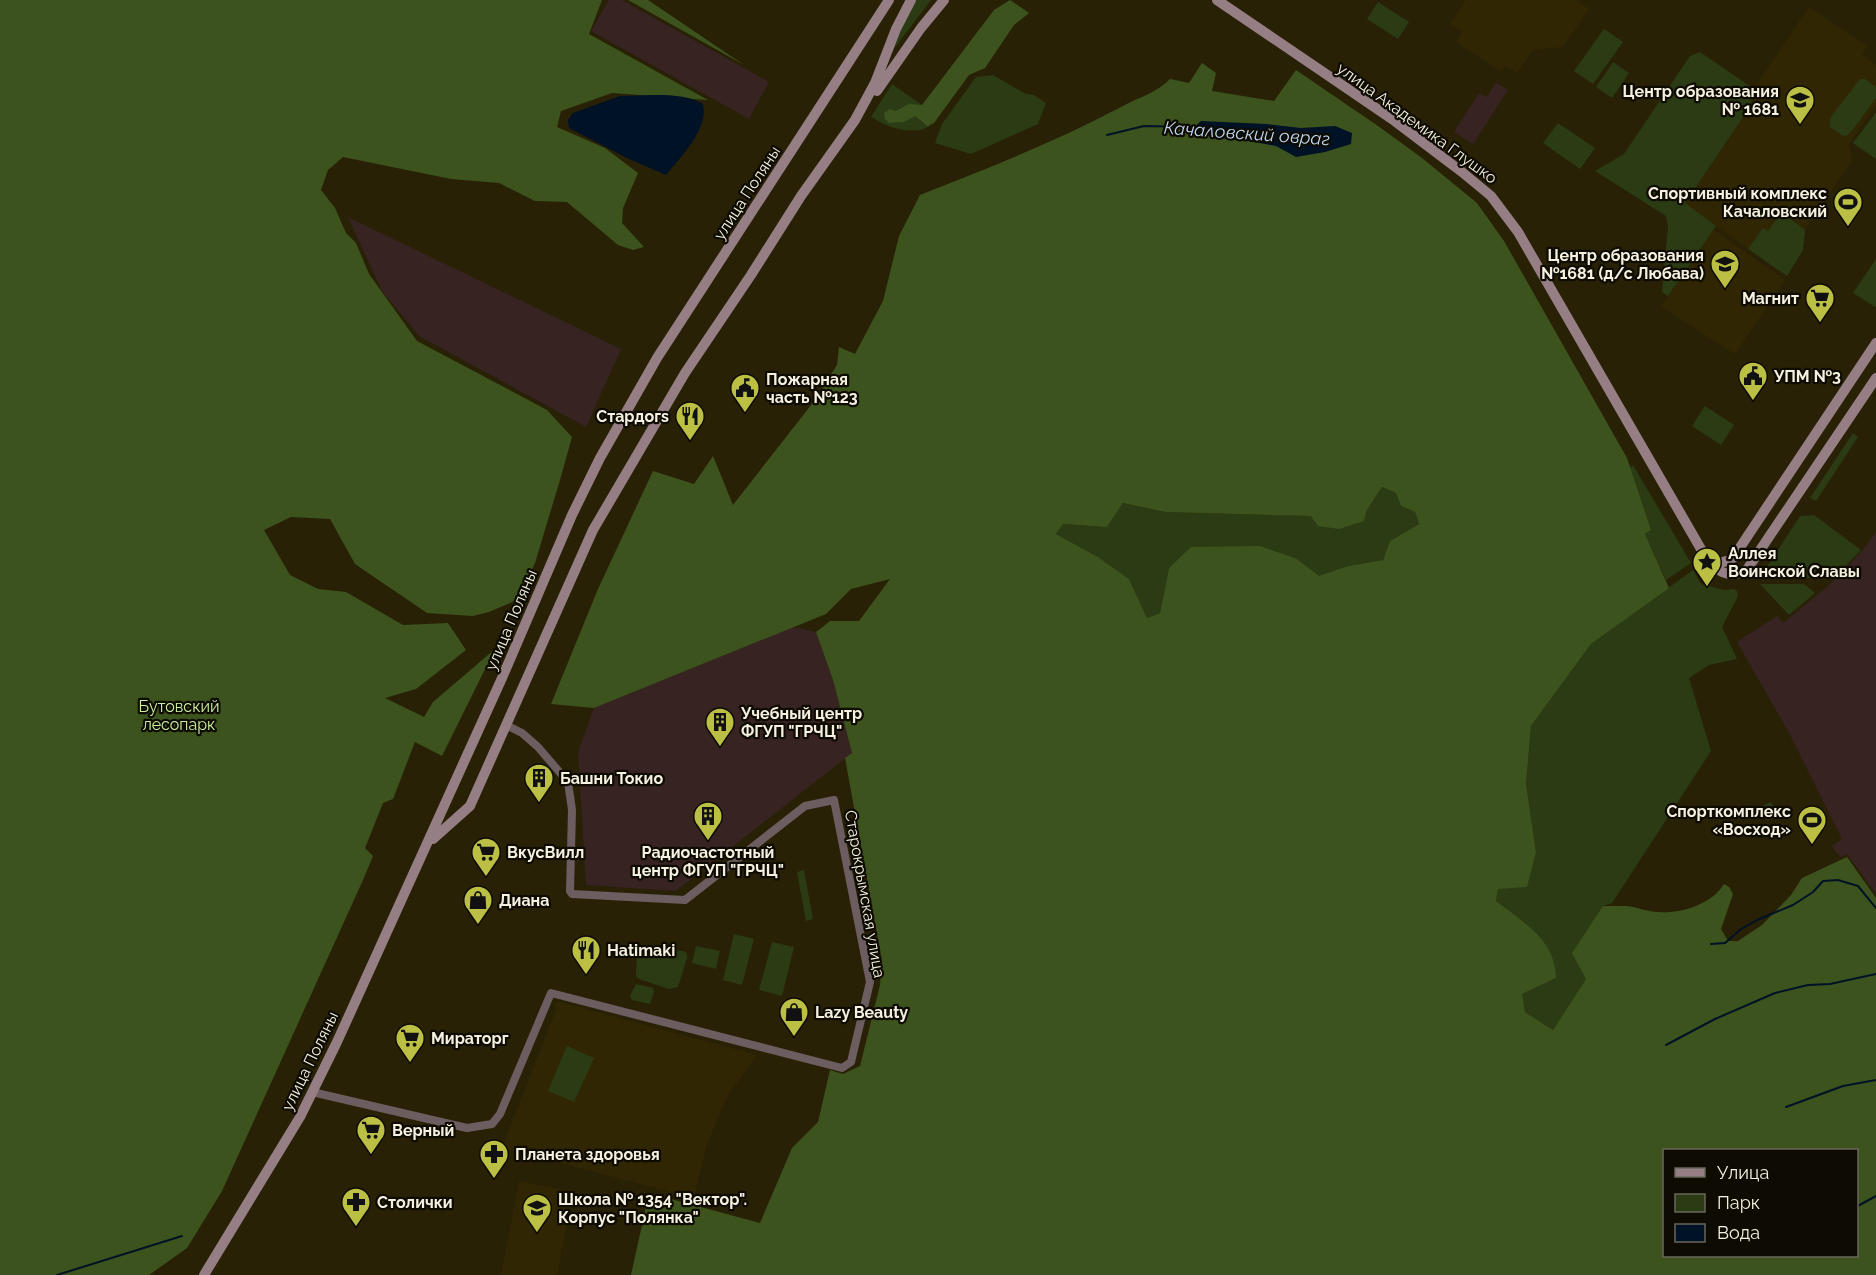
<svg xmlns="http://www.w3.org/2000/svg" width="1876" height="1275" font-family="Raleway,sans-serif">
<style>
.built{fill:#312603}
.industrial{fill:#362322}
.green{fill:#2b3b14}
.forest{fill:#3d531d;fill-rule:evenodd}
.water{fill:#001226}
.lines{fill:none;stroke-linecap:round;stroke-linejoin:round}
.stream{stroke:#001226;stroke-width:2}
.street{stroke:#6b5d60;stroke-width:8}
.secondary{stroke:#957e84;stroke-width:10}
.labels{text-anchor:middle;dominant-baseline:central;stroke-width:4.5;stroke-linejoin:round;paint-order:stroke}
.poi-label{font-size:16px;font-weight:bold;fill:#f5f0e0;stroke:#0e0b03;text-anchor:start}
.street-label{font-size:16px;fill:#f5f0e0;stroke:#0e0b03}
.park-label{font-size:16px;fill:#cbf09e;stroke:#0e0b03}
.water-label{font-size:18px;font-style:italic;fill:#bfd8f3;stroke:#0e0b03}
</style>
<rect width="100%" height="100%" fill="#292106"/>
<path class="built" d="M1466,0h110l13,9 -26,38 -30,3 -16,23 -11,-7 -6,5 -44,-29 6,-10 -12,-8z
M1809,7l59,39 -6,8 14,11v41l-27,38 3,17 -47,68 -2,21 -16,26 -103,-72 66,-97 5,-20z
M1713,229l72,51 -50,74 -74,-47z
M559,1002l198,53 -30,41 -21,51 -12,51 -192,-50 54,-138 -2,-6z
M519,1181l54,11 -16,83h-56z"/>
<path class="industrial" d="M609,0h13l147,82 -20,37 -158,-88z
M1496,82l12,8 -35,54 -19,-12 25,-39 8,4z
M348,217l273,132 -35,78 -167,-91 -37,-45z
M1876,532v362l-29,-40 -7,3 -8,-11 10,-7 -54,-108 -51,-89 40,-26 6,7 44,-36 35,-36z
M793,627l23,5 17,48 19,73 -176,138 -90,-6 -8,-133 16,-44z"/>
<path class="green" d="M915,0h16l-38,50v-5z
M1378,2l31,20 -11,17 -31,-20z
M1604,29l19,13 -30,42 -19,-13z
M1700,52l54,37 -4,18 -65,96 31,23 -48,70 -6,-4 6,-66 -2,-10 -71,-45 29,-17 66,-98z
M1613,62l16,11 -17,25 -16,-11z
M993,75l33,19 8,1 12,8 -8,21 -67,30 -36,-11 7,-19 34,-47z
M1860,79h5l11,8v11l-25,34 -3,3 -5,1 -13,-9v-9z
M892,84l30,21 -19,2 -8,4 -5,-2 20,8 5,-2 6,7 10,3 3,-2c-17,15 -46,5 -63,-6z
M1876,112v47l-23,-16z
M1558,123l37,25 -15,21 -37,-26z
M1781,212l24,18 -2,20 -16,26 -39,-27 15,-21 5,3z
M1876,259v47l-1,1 -22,-14z
M1705,406l29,19 -13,20 -29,-19z
M1853,433l5,4 -42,64 -6,-3z
M1633,465l58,98 -25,17 -21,-46 6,-4 -22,-62z
M1382,487l14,6 5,13 14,6 4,12 -29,17 -7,19 -35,6 -29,11 -22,-18 -128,9 -9,45 -13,5 -18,-39 -31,-22 -42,-23 7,-10 44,3 16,-24 42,9 147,4 52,5 3,-11z
M1814,515l47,35 -25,26 -15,-11 -11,13 -48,-1 1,-4 37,-57z
M1693,570l8,14 23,6 10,-1 3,2 1,5 -16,31 15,32 -28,6 -20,13 22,73 -99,152 -9,3 -17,73 -33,51 -28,-18 -4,-18 35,-16 -39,-60 -21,-16 2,-14 38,-36 -10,-68 5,-58 60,-82z
M1760,584h44l11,9 -26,22z
M1771,802l7,14 -11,5 -7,-14z
M804,870l9,49 -7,2 -9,-49z
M734,934l20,5 -12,46 -19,-5z
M772,942l22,5 -12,49 -23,-6z
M696,946l24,5 -4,18 -24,-6z
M642,948l42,3 3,3v4l-9,29 -9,2 -30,-10 -3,-3 1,-23z
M636,984l17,4 1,4 -4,12 -18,-4 -2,-4z
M567,1046l27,12 -20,44 -26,-11z"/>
<path class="forest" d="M0,0h602l-13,34 119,66 -96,-7 -51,18 -4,16 48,21 33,25 -15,35 -1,15 22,24 -11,3 -15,-5 -51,-43 -32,-1 -36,-18 -48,-4 -108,-22 -15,13 -7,20 14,18 11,25 10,10 13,31 48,67 130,69 25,27 -12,43 -25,83 -18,37 -28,12 -16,4 -46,-3 -72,-49 -25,-45 -39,-2 -27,13 26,45 28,14 28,3 57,33 45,-2 18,27 -50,39 -31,9 39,19 9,-15 62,-53 -53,107 -27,-14 -22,57 -10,4 -18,45 8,8 -10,24 -141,311 -35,57 -38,27h-149z
M628,0h20l96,65z
M1010,0l19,13 -15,12 -29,43 -16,7 -35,48 -7,3 -12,-10 -11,6 -15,1 -4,-4 -1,-6 6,-4 5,2 14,-7 13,1 72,-95z
M1202,63l14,10 -4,18 62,10 22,-31 82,56 44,32 55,45 27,38 123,217 24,72 -6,4 24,54 -78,56 -60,82 -5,58 10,68 -9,35 -29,2 -2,12c28,22 59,38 60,77l-34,16 3,18 28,18 33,-51 -14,-26 31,-47c8,0 16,0 23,0 11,1 22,6 32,6 23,2 54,-8 66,-28l5,3 4,7 -12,35 7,12h10l24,-16 29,-30 11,-17 45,-21 29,41v377h-1245l18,-82 111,30 32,-75 26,-26 12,-52 13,4 17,-8 20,-81 2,-24 -37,-203 7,-5 -19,-73 -17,-48 14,-11h29l31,-42 -39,10 -25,25 -232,94 -43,-4 47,-115 55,-118 41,13 19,-28 20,49 82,-105 22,-35 2,-18 16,7 28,-53 16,-65 21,-41c69,-27 137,-54 203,-89 16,-9 34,-13 47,-27l19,4zM1382,487l14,6 5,13 14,6 4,12 -29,17 -7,19 -35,6 -29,10 -22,-17 -37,-13 -69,1 -22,21 -9,45 -13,5 -18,-39 -31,-22 -42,-23 7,-10 44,3 16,-24 42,9 146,4 7,10 21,3 25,-8 3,-11zM1664,1150h192v106h-192z"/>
<path class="water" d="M620,96c24,0 63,-5 83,8 6,24 -22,53 -37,71l-37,-16 -60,-31 -1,-8 5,-7z
M1201,121l65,3 35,4 34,-2 17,7 -1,11 -26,8 -29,5 -20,-11 -28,-5 -30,-3 -28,-7z"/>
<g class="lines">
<path class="stream" d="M1107,135l37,-9 52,1
M1711,944l14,-1 16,-14 16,-9 36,-15 20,-13 10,-11 15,-1 20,6 18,22
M1666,1045l49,-26 60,-26 33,-8 22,-1 46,-10
M1786,1107l57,-21 33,-6
M1856,1207l20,-11
M57,1275l125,-39"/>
<path class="street" d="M312,1092l155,36 25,-4 8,-10 51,-121 291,75 9,-6 19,-80 -36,-182 -29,6 -120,94 -113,-6 -2,-3 2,-81 -4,-28 -30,-35 -16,-14 -16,-8"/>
<path class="secondary" d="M1217,0l175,119 70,53 29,24 27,36 187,324c11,15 22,23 41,15l130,-193
M877,91l44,-63 23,-28
M1705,556c10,6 19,9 28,2l143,-215
M433,839l37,-33 123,-276 92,-157 66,-98 50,-79 54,-76 20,-37 21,-54 15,-29
M204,1275l96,-158 37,-75 165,-364 70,-163 28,-57 57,-100 232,-358"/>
</g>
<defs>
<g id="school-pin" transform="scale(1.5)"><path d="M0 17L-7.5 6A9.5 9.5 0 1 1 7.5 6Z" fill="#bbc045" stroke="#0e0b03"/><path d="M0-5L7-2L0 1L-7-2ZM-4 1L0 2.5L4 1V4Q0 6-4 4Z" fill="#111"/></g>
<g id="stadium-pin" transform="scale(1.5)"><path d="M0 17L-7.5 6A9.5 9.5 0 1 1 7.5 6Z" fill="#bbc045" stroke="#0e0b03"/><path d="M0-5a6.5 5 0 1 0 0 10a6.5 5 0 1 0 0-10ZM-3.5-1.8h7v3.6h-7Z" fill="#111"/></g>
<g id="supermarket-pin" transform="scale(1.5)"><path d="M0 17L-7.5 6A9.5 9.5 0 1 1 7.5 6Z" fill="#bbc045" stroke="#0e0b03"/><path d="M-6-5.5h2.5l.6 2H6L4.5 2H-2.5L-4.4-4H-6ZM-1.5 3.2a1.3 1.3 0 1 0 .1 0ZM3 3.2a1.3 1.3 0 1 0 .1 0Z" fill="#111"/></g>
<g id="civic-pin" transform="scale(1.5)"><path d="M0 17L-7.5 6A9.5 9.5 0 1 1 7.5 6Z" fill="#bbc045" stroke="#0e0b03"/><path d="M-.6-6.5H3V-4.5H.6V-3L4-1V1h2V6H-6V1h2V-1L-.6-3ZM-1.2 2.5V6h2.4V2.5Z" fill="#111"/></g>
<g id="restaurant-pin" transform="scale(1.5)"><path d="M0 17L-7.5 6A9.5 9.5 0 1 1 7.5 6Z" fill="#bbc045" stroke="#0e0b03"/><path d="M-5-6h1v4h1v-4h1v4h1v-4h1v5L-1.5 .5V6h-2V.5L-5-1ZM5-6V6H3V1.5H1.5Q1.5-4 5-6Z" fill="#111"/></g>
<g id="sight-pin" transform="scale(1.5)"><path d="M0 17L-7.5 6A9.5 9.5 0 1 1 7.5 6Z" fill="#bbc045" stroke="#0e0b03"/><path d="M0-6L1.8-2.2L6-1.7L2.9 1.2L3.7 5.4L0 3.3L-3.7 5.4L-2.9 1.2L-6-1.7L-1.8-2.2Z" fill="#111"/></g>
<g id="building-pin" transform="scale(1.5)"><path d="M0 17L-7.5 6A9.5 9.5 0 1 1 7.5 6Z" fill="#bbc045" stroke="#0e0b03"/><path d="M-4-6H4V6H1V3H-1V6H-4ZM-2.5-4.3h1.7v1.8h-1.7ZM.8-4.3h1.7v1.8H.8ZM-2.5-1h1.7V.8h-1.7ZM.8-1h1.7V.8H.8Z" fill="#111"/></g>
<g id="shop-pin" transform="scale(1.5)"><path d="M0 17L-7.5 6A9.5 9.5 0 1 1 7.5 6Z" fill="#bbc045" stroke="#0e0b03"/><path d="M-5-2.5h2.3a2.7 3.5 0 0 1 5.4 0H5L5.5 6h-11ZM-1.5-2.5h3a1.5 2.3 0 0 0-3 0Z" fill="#111"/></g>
<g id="pharmacy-pin" transform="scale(1.5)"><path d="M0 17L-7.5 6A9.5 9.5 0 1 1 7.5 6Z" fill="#bbc045" stroke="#0e0b03"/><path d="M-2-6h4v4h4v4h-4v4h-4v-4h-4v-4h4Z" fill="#111"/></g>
</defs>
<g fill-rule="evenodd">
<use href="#school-pin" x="1800" y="100"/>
<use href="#stadium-pin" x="1848" y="202"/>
<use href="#school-pin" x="1725" y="264"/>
<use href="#supermarket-pin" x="1820" y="298"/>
<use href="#civic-pin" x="1753" y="376"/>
<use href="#civic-pin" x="745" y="388"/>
<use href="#restaurant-pin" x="690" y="416"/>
<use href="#sight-pin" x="1707" y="562"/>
<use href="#building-pin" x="720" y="722"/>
<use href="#building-pin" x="539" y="778"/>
<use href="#building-pin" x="708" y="816"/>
<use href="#stadium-pin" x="1812" y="820"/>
<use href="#supermarket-pin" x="486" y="852"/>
<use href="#shop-pin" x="478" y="900"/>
<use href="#restaurant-pin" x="586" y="950"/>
<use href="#shop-pin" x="794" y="1012"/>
<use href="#supermarket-pin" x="410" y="1038"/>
<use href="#supermarket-pin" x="371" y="1130"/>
<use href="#pharmacy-pin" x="494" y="1154"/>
<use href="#pharmacy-pin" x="356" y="1202"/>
<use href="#school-pin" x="537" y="1208"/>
</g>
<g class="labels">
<g class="poi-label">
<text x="1779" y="91" text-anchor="end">Центр образования<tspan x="1779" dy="18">№ 1681</tspan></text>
<text x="1827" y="193" text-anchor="end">Спортивный комплекс<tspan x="1827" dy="18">Качаловский</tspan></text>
<text x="1704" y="255" text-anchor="end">Центр образования<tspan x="1704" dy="18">№1681 (д/с Любава)</tspan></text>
<text x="1799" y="298" text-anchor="end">Магнит</text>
<text x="1774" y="376">УПМ №3</text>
<text x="766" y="379">Пожарная<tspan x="766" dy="18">часть №123</tspan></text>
<text x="669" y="416" text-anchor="end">Стардогs</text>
<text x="1728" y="553">Аллея<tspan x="1728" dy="18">Воинской Славы</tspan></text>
<text x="741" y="713">Учебный центр<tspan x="741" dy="18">ФГУП "ГРЧЦ"</tspan></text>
<text x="560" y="778">Башни Токио</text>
<text x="1791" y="811" text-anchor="end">Спорткомплекс<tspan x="1791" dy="18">«Восход»</tspan></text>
<text x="507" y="852">ВкусВилл</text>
<text x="708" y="852" text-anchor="middle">Радиочастотный<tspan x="708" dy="18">центр ФГУП "ГРЧЦ"</tspan></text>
<text x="499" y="900">Диана</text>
<text x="607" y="950">Hatimaki</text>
<text x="815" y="1012">Lazy Beauty</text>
<text x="431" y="1038">Мираторг</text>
<text x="392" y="1130">Верный</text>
<text x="515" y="1154">Планета здоровья</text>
<text x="558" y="1199">Школа № 1354 "Вектор".<tspan x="558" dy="18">Корпус "Полянка"</tspan></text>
<text x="377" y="1202">Столички</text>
</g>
<g class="street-label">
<text transform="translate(1417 123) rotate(36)">улица Академика Глушко</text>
<text transform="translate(747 193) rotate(-57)">улица Поляны</text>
<text transform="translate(511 620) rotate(-67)">улица Поляны</text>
<text transform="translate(865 894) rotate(80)">Старокрымская улица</text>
<text transform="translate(310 1061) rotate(-64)">улица Поляны</text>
</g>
<g class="park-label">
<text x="179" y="706">Бутовский<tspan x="179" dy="18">лесопарк</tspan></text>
</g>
<g class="water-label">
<text transform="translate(1247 133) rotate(4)">Качаловский овраг</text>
</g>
</g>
<rect x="1663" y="1149" width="195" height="108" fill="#0e0b03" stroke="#6a675b" stroke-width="1.5"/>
<rect x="1675" y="1168" width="30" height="9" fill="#957e84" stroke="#6a675b" stroke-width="1.5"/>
<text x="1717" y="1179" font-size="18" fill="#f5f0e0">Улица</text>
<rect x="1675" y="1194" width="30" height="18" fill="#2b3b14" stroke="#6a675b" stroke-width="1.5"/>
<text x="1717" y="1209" font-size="18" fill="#f5f0e0">Парк</text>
<rect x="1675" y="1224" width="30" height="18" fill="#001226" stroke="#6a675b" stroke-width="1.5"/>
<text x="1717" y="1239" font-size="18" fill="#f5f0e0">Вода</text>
</svg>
